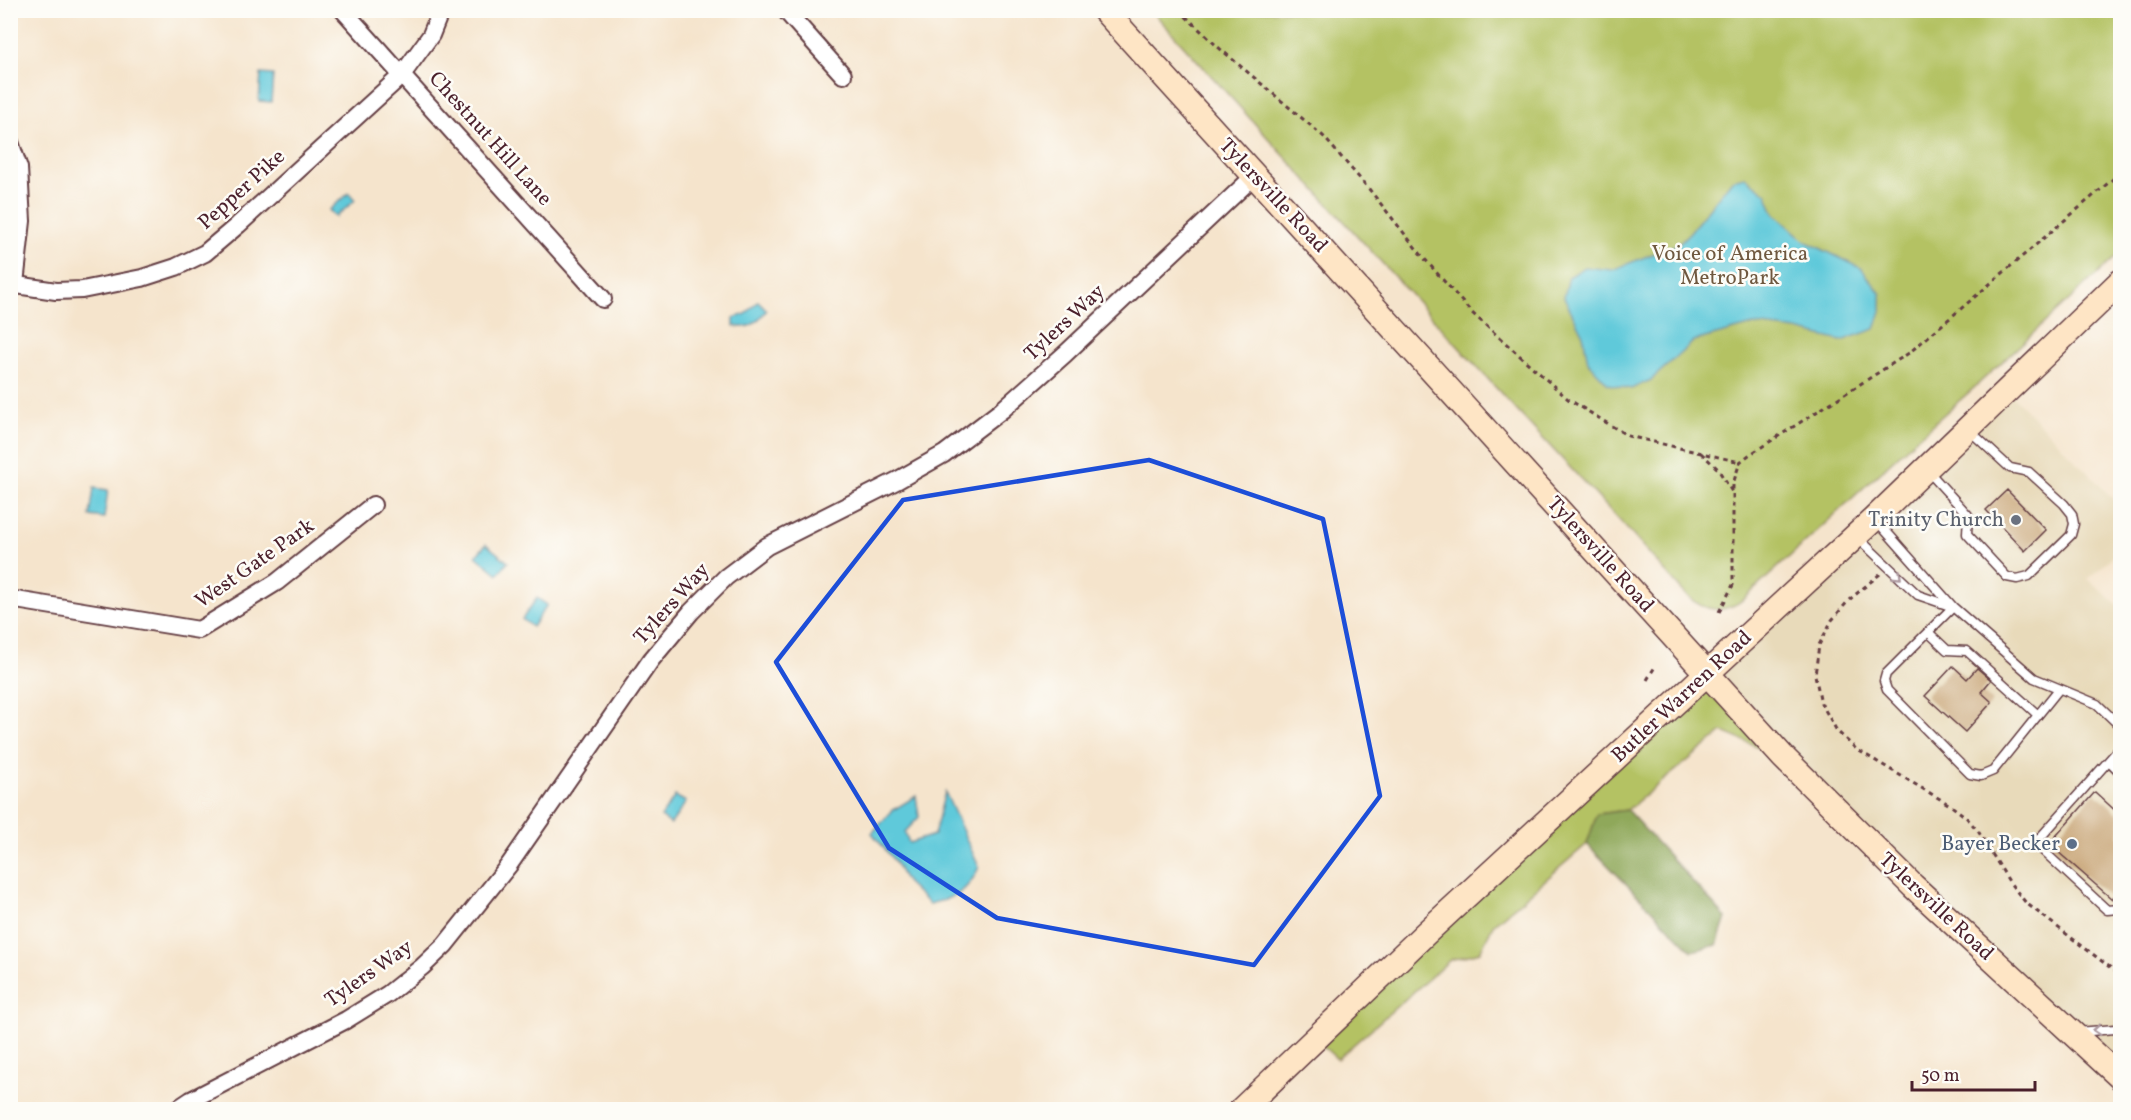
<svg xmlns="http://www.w3.org/2000/svg" width="2131" height="1120" font-family="Vollkorn,serif">
<style>
.built{fill:#e8daba}
.green{fill:#b4c264;stroke:#7f7048;stroke-width:1.5}
.forest{fill:#8fa85a;stroke:#6c6442;stroke-width:1.5}
.water{fill:#5fc9da;stroke:#547482;stroke-width:1.5}
.building{fill:#cdad83}
.lines{fill:none;stroke-linecap:round;stroke-linejoin:round}
.service-casing{stroke:#643d43;stroke-width:11}
.minor-casing{stroke:#643d43;stroke-width:20}
.secondary-casing{stroke:#643d43;stroke-width:27}
.path{stroke:#643d43;stroke-width:3;stroke-dasharray:4.5 4.5;stroke-linecap:butt}
.service{stroke:#fff;stroke-width:8}
.minor{stroke:#fff;stroke-width:16}
.secondary{stroke:#fee5c5;stroke-width:24}
.oneway{stroke:#ae9aa0}
.marked{fill:none;stroke:#1d4ed8;stroke-width:4.5;stroke-linejoin:round}
.worship-dot{fill:#6b7280;stroke:#fdfcf7;stroke-width:2}
.service-dot{fill:#5c6f8a;stroke:#fdfcf7;stroke-width:2}
.labels{text-anchor:middle;dominant-baseline:central;stroke-width:5;stroke-linejoin:round;paint-order:stroke}
.street-label{font-size:21px;fill:#4a1f2b;stroke:#fdfcf7}
.park-label{font-size:21px;fill:#6f583f;stroke:#fdfcf7}
.worship-label{font-size:21px;fill:#5b616d;stroke:#fdfcf7;text-anchor:end}
.service-label{font-size:21px;fill:#4e5e75;stroke:#fdfcf7;text-anchor:end}
</style>
<rect width="100%" height="100%" fill="#fdfcf7"/>
<filter id="ink" filterUnits="userSpaceOnUse"><feTurbulence type="fractalNoise" baseFrequency=".0167" numOctaves="2"/><feDisplacementMap in="SourceGraphic" scale="12" xChannelSelector="R" yChannelSelector="G"/><feConvolveMatrix kernelMatrix="1 2 1 2 8 2 1 2 1" color-interpolation-filters="sRGB"/></filter>
<filter id="wash" filterUnits="userSpaceOnUse"><feTurbulence type="fractalNoise" baseFrequency=".008" numOctaves="4" result="noise"/><feDisplacementMap in="SourceGraphic" scale="24" xChannelSelector="R" yChannelSelector="G"/><feGaussianBlur stdDeviation="1.35" result="paint"/><feColorMatrix in="noise" values="0 0 0 0 0 0 0 0 0 0 0 0 0 0 0 0 0 1.4 0 .05"/><feComposite in="paint" operator="in"/></filter>
<g filter="url(#wash)">
<rect width="100%" height="100%" fill="#f5e4cc"/>
<path class="built" d="M2007,390l113,116v44l-32,29 32,28v470l-413,-404z"/>
<path class="green" d="M1152,11h968v242l-145,134 -57,50 -174,162c-19,15 -39,13 -57,-3l-66,-74 -102,-109z
M1707,673l76,84 -60,-25 -96,78 -30,4 -10,30 -94,81 -13,27 -30,8 -113,99 -22,-20z"/>
<path class="forest" d="M1627,810l99,108 -9,27 -25,6 -105,-107 10,-30z"/>
<path class="water" d="M261,74l12,1 -2,27 -12,-1z
M1745,177l21,16 8,20 31,28 56,27 20,26v17l-6,18 -34,12 -44,-11 -44,-5 -59,16 -43,39 -20,9 -23,-5 -20,-22 -5,-27 -19,-38 5,-20 16,-10 27,3 66,-26 12,-12 42,-52z
M349,193l6,7 -19,17 -7,-7z
M758,301l9,9c-11,12 -15,20 -33,16v-8l12,-4z
M94,488l14,2 -4,28 -14,-2z
M486,544l22,18 -10,12 -22,-18z
M537,598l10,7 -15,22 -10,-8z
M945,792l34,75c-11,25 -24,31 -50,37l-23,-22 -11,-20 -23,-29 21,-23 23,-14 3,21 -14,15 4,11 25,-8z
M675,796l11,6 -15,22 -10,-7z"/>
<g id="blocks">
<path class="building" d="M2007,490l39,40 -21,21 -39,-41z
M1953,666l14,13 10,-11 14,12 -10,12 11,10 -27,30 -40,-36z
M2095,792l25,23v74l-8,10 -63,-55z"/>
</g>
</g>
<g filter="url(#ink)">
<use href="#blocks" fill-opacity="0" stroke="#643d43" stroke-width="1.5"/>
<g class="lines">
<g class="service-casing">
<path id="service" d="M1928,471l40,44 -1,19 40,43 10,2 12,-3 42,-41 3,-11 -2,-10 -8,-10 -35,-32 -19,-4 -41,-38
M1876,520l77,87 81,71 63,26 23,22
M1858,538l60,57 35,12
M1953,607l-67,67 -2,7 3,9 83,84 11,2 12,-5 66,-82
M1928,632l19,18 20,1 71,64
M2120,748l-81,91v8l68,63 13,-1
M2109,761l11,11
M2078,1032l37,-3 5,4"/>
</g>
<g class="minor-casing">
<path id="minor" d="M343,10l260,289
M785,10l58,65
M10,142l9,26 3,53 -7,63
M10,284l46,7 26,-1 60,-12 34,-11 29,-14 33,-28 164,-150 29,-40 10,-25
M10,599l189,31 78,-48 96,-77
M176,1110l15,-10 155,-80 42,-26 34,-27 23,-22 64,-80 142,-205 40,-48 35,-35 41,-31 131,-66 46,-26 58,-44 63,-56 188,-177"/>
</g>
<g class="secondary-casing">
<path id="secondary" d="M1104,10l679,747 130,129 207,191
M1241,1110l186,-178 447,-413 246,-237"/>
</g>
<path class="path" d="M1179,10l39,37 105,89 46,53 54,68 48,55 97,87 60,37 112,26
M1701,453l17,16 14,23
M1880,574l-31,26 -17,20 -13,25 -4,30 6,28 16,28 19,18 94,56 16,12 12,14 32,52 16,20 94,72
M1719,612l14,-27v-101l7,-22 9,-7 160,-102 211,-180
M1647,680l9,-15"/>
<use href="#service" class="service"/>
<use href="#minor" class="minor"/>
<use href="#secondary" class="secondary"/>
</g>
<defs><path id="oneway-chevron" d="M-2-3.5L2.5 0L-2 3.5" fill="none" stroke-width="1.6" stroke-linecap="round" stroke-linejoin="round" transform="scale(1.5)"/></defs>
<g class="oneway">
<use href="#oneway-chevron" transform="translate(1898 576) rotate(44)"/>
<use href="#oneway-chevron" transform="translate(2097 1030) rotate(176)"/>
</g>
</g>
<path class="marked" d="M1149,460l174,59 57,277 -126,169 -257,-47 -108,-70 -113,-186 127,-162z"/>
<circle class="worship-dot" cx="2016" cy="520" r="6"/>
<circle class="service-dot" cx="2072" cy="844" r="6"/>
<g class="labels">
<g class="street-label">
<text transform="translate(490 139) rotate(48)">Chestnut Hill Lane</text>
<text transform="translate(242 190) rotate(-42)">Pepper Pike</text>
<text transform="translate(1273 196) rotate(47)">Tylersville Road</text>
<text transform="translate(1065 323) rotate(-43)">Tylers Way</text>
<text transform="translate(1600 555) rotate(48)">Tylersville Road</text>
<text transform="translate(255 564) rotate(-35)">West Gate Park</text>
<text transform="translate(672 604) rotate(-48)">Tylers Way</text>
<text transform="translate(1682 697) rotate(-43)">Butler Warren Road</text>
<text transform="translate(1936 907) rotate(43)">Tylersville Road</text>
<text transform="translate(369 974) rotate(-35)">Tylers Way</text>
</g>
<g class="park-label">
<text x="1730" y="254">Voice of America<tspan x="1730" dy="24">MetroPark</tspan></text>
</g>
<g class="worship-label">
<text x="2004" y="520">Trinity Church</text>
</g>
<g class="service-label">
<text x="2060" y="844">Bayer Becker</text>
</g>
</g>
<rect width="2131" height="1120" fill="none" stroke="#fdfcf7" stroke-width="36"/>
<path d="M1912 1081v9h123v-9" fill="none" stroke="#4a1f2b" stroke-width="3"/>
<text x="1921" y="1081" font-size="18" fill="#4a1f2b" stroke="#fdfcf7" stroke-width="4.5" paint-order="stroke">50 m</text>
</svg>
